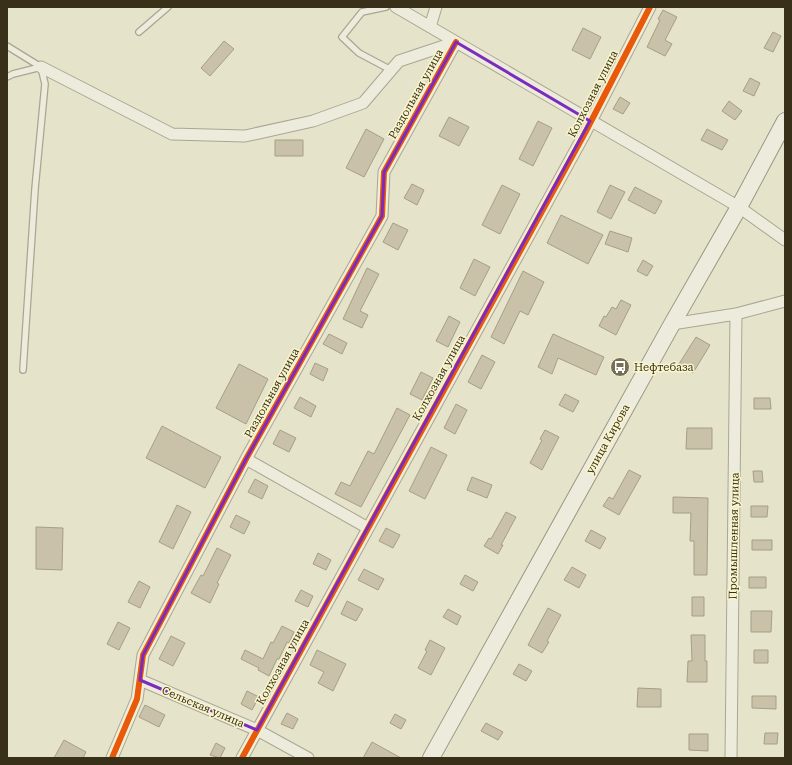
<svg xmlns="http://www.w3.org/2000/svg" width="792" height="765" font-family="'Roboto Serif',serif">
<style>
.building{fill:#cac1a9;stroke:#a59e88}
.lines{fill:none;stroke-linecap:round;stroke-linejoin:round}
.lane-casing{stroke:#aaa693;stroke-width:8}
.street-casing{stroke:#aaa693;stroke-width:13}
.secondary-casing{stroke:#999583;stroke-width:18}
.lane{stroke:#edebdb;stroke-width:5.5}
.street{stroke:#edebdb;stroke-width:11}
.secondary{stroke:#edebdb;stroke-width:16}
.cycleway-casing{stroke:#f9f5cd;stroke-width:8}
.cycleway{stroke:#e8590c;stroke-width:6}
.marked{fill:none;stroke:#7b2cbf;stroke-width:3;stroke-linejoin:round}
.labels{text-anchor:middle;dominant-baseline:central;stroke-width:3;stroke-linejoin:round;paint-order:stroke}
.street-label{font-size:11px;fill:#39301a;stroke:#f9f5cd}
.poi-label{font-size:11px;fill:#39301a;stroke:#f9f5cd;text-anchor:start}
</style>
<rect width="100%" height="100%" fill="#e5e3c9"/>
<path class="building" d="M663,10l14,7 -12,23 7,4 -7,12 -18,-9 13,-27 -2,-1z
M583,28l18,9 -11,22 -18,-9z
M773,32l8,4 -8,16 -9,-4z
M224,41l10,8 -24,27 -9,-8z
M750,78l10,5 -6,13 -11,-5z
M620,97l10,6 -7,11 -10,-5z
M729,101l13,10 -7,9 -13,-9z
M449,117l20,10 -10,19 -20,-10z
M538,121l14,7 -19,38 -14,-7z
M366,129l18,10 -20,38 -18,-9z
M707,129l21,11 -6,10 -21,-10z
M275,140h28v16h-28z
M412,184l12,6 -7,15 -13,-7z
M502,185l18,9 -20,40 -18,-9z
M610,185l15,7 -14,27 -14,-7z
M635,187l27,14 -7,13 -27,-14z
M561,215l42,20 -15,29 -41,-21z
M393,223l15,7 -10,20 -15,-8z
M610,231l22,7 -4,14 -23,-8z
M474,259l16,8 -15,29 -15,-8z
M643,260l10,6 -6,10 -10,-5z
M367,268l12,6 -19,37 8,4 -6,13 -19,-9z
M523,271l21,11 -16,33 -8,-4 -16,33 -13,-7z
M621,300l10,5 -15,30 -17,-9 5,-10 2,1 6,-10 4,2z
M449,316l11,6 -12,25 -12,-6z
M329,334l18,9 -5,11 -19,-10z
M553,334l51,23 -8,18 -38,-17 -6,16 -14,-7z
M696,337l14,8 -17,28 -14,-9z
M482,355l13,7 -14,27 -13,-7z
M315,363l13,6 -5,12 -13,-7z
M239,364l29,15 -22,45 -30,-16z
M421,372l12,6 -11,22 -12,-6z
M565,394l14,7 -6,11 -14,-7z
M300,397l16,9 -5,11 -17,-9z
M754,398h16l1,11h-17z
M456,404l11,6 -12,24 -11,-6z
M397,408l13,7 -49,92 -26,-13 6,-12 9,4 18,-35 6,3z
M162,426l59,31 -16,31 -59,-30z
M687,428h25v21h-26z
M280,430l16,8 -7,14 -16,-8z
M545,430l14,7 -17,33 -12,-7 12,-23 -2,-1z
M431,447l16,8 -22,44 -16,-8z
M629,470l12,6 -22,39 -16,-9 6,-9 4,2z
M753,471h9l1,11h-9z
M472,477l20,8 -5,13 -20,-8z
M255,479l13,7 -6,13 -14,-7z
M673,497l35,1 -1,77h-13v-34h-4l1,-28h-18z
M177,505l14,7 -18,37 -14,-7z
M751,506h17l-1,11h-16z
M506,512l10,5 -15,28h2l-5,9 -14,-8 5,-8 2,1z
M236,515l14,7 -6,12 -14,-7z
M36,527l27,1 -1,42 -26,-1z
M386,528l14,7 -7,13 -14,-7z
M591,530l15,8 -6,11 -15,-8z
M752,540h20v10h-20z
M217,548l14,7 -14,28 2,1 -9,19 -19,-10 10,-18 2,1z
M318,553l13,7 -5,10 -13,-6z
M572,567l14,8 -7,13 -15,-8z
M364,569l20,10 -6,11 -20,-10z
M465,575l13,7 -5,9 -13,-7z
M749,577h17v11h-17z
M139,581l11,6 -10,21 -12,-6z
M301,590l12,6 -5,11 -13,-6z
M692,597h12v19h-12z
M347,601l16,8 -7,12 -15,-7z
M548,608l13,7 -14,26 2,1 -7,11 -14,-8z
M448,609l13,7 -4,9 -14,-8z
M751,611h21l-1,21h-20z
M118,622l12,6 -11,22 -12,-6z
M282,626l12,6 -5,11 -2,-1 -8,17h-2l-8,17 -11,-6 1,-2 -18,-9 4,-9 18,9 8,-17 2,1z
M691,635h14v26h2v21h-20l1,-21h4z
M171,636l14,7 -12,23 -14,-7z
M430,640l15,8 -14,27 -13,-7 9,-17 -2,-1z
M317,650l29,14 -13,27 -15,-8 6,-11 -14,-7z
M754,650h14v13h-14z
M519,664l13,7 -6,10 -13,-7z
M638,688l23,1v18h-24z
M247,691l12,6 -7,13 -11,-6z
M752,696h24v13l-24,-1z
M145,705l20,10 -6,12 -20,-10z
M287,713l11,6 -5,10 -12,-5z
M395,714l11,6 -5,9 -11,-6z
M486,723l17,9 -5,8 -17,-9z
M765,733h13l-1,11h-13z
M689,734h19v17l-19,-1z
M64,740l22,12 -3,6h-29z
M372,742l29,16h-38z
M216,743l9,5 -5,10 -10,-3z"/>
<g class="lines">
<g class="lane-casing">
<path id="lane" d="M386,7l-24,5 -20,25 17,16 32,17
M139,32l29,-25
M7,46l34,21 4,17 -10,105 -12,181
M7,77l6,-3 28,-7"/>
</g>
<g class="street-casing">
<path id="street" d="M396,7l343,200 46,33
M430,27l6,-20
M41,67l131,67 73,2 68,-15 50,-18 36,-42 57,-19
M672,324l64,-10 49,-13
M246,459l122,69
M140,680l117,50 51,28
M112,758l25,-59 6,-44 103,-196 136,-243 2,-44 72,-130
M242,758l343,-625 65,-126
M731,758l5,-444"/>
</g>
<g class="secondary-casing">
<path id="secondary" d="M431,758l241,-434 67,-117 46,-86"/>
</g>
<use href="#lane" class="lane"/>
<use href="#street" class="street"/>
<use href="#secondary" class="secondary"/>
<g class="cycleway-casing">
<path id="cycleway" d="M112,758l25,-59 6,-44 103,-196 136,-243 2,-44 72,-130
M242,758l343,-625 65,-126"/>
</g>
<use href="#cycleway" class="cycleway"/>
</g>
<path class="marked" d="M456,42l134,79 -333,609 -117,-50 3,-25 103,-196 136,-243 2,-44z"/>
<defs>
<g id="bus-disc" transform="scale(1)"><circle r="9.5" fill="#756f57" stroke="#f9f5cd"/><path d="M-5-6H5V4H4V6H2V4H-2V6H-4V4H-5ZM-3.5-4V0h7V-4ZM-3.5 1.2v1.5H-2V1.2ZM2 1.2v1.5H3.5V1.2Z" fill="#fff"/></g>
</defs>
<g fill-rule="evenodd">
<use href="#bus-disc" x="620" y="367"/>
</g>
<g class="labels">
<g class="street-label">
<text transform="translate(416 94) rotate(-61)">Раздольная улица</text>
<text transform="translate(593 94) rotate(-63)">Колхозная улица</text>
<text transform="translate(439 378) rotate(-61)">Колхозная улица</text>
<text transform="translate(272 393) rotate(-61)">Раздольная улица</text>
<text transform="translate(608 439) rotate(-61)">улица Кирова</text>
<text transform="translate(734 536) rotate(-89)">Промышленная улица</text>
<text transform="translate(283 662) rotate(-61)">Колхозная улица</text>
<text transform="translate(203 707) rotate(23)">Сельская улица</text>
</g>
<g class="poi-label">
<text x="634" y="367">Нефтебаза</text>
</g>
</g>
<rect width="792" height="765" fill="none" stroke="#39301a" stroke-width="16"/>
</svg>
